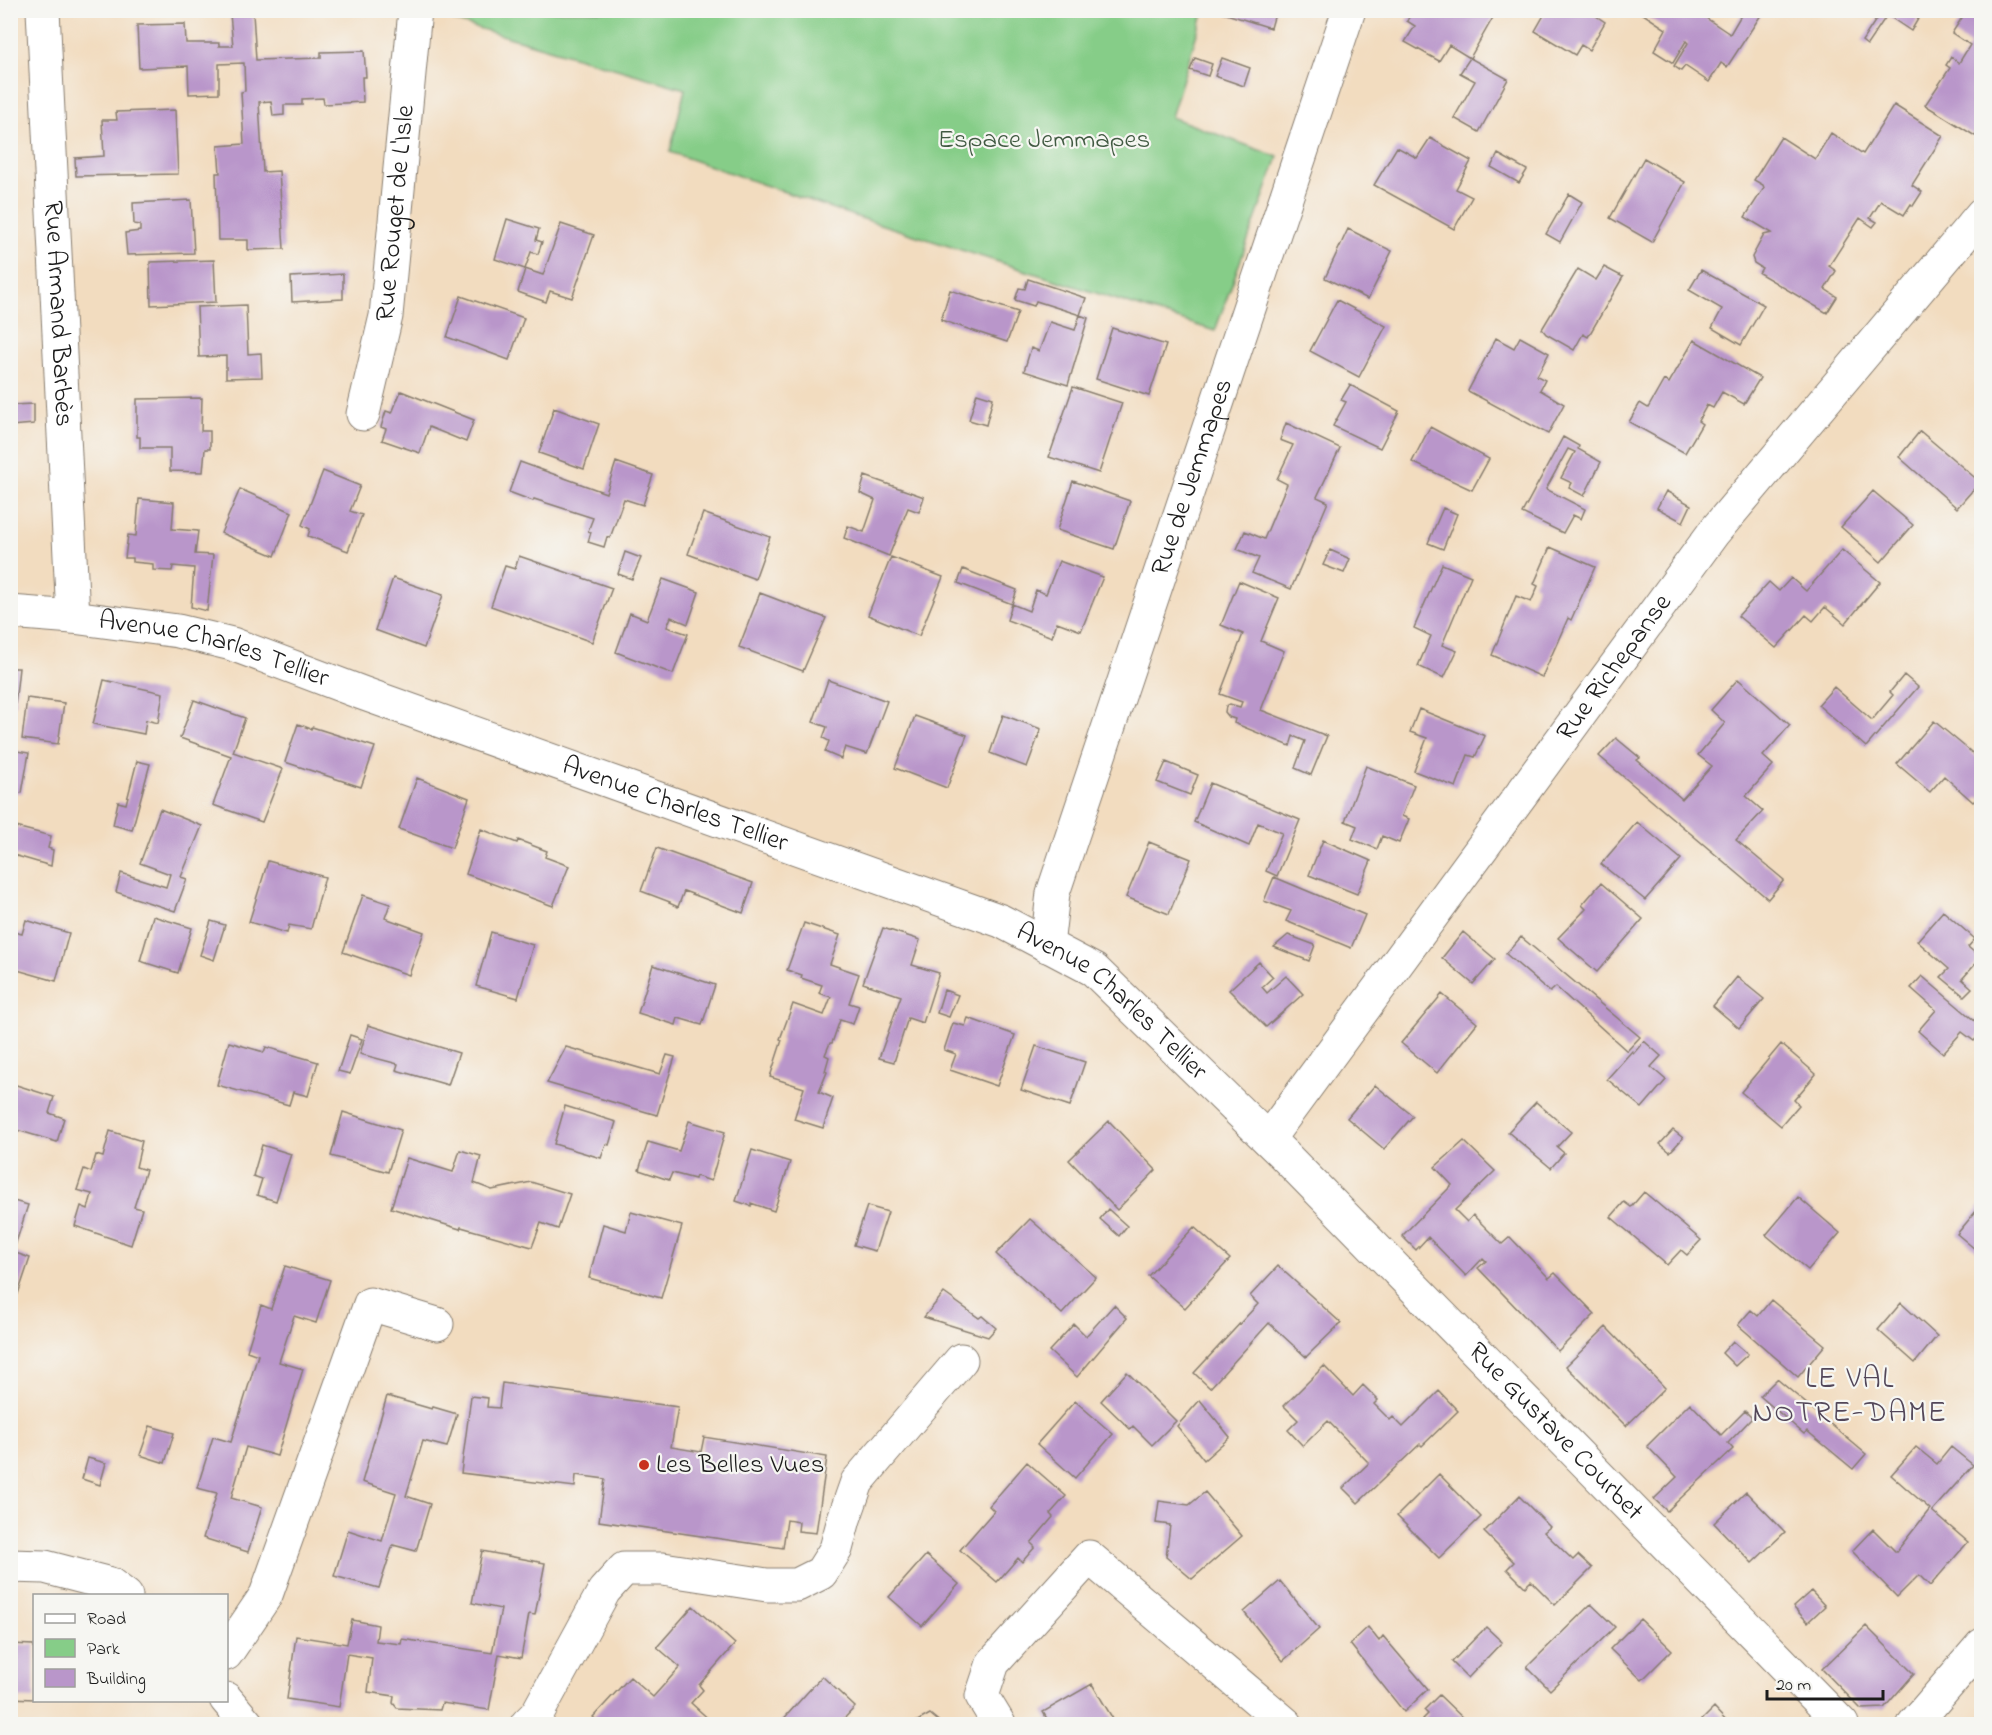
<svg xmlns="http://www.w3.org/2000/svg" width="1992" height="1735" font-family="'Indie Flower',sans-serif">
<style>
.green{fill:#86cd88;stroke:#517452;stroke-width:1.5}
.building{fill:#b996ca}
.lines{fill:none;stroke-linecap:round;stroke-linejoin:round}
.street-casing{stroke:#877c6e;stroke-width:35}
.street{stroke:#fff;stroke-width:33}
.poi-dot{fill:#c8321e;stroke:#f6f6f2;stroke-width:2}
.labels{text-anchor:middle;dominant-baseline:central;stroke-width:4.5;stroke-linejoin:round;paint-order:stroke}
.park-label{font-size:27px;fill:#415a42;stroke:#f6f6f2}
.street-label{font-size:27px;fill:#1c1c1c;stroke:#f6f6f2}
.poi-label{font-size:27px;fill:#1c1c1c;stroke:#f6f6f2;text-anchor:start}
.quarter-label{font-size:30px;letter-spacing:1.5px;fill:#534759;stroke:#f6f6f2}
</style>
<rect width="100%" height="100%" fill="#f6f6f2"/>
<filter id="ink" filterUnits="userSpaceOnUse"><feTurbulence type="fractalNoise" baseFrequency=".0167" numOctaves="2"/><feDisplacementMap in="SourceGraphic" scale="12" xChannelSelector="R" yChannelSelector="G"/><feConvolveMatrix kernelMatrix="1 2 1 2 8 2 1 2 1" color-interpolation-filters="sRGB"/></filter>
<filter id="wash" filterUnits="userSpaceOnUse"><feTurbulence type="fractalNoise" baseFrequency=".008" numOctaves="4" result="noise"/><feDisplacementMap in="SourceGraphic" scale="24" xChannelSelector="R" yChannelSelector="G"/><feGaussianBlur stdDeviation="1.35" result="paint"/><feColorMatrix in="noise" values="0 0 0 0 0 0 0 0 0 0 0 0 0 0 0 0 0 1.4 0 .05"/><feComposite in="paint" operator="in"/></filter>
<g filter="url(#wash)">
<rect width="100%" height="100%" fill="#f2dcbf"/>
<path class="green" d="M453,11h751l-33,106 107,40 -63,174 -370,-118 -175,-61 15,-63 -231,-68z"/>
<g id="blocks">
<path class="building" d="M1223,10h53l-5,18 -48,-15z
M1413,10h77l5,4 -25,44 38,21 -29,53 -25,-14 21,-37 -15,-8 10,-15 -21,-13 -10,16 -34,-19 10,-16 -8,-5z
M1547,10h40l18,12 -16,28 -8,-5 -6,10 -40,-24z
M1641,10h53l36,24 14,-24h9l8,5 -34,52 -6,-4 -12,19 -24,-16 -4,5 -7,-5 14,-23 -2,-2 -13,22 -19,-12 12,-22 -26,-17z
M1879,10h36l6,4 -10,17 -24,-16 -20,30 -5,-4 19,-29z
M1967,10h15v116l-7,10 -50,-31 25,-37 -4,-3 5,-8 8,6 11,-18 -18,-12z
M253,13l3,47 65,-2v-6l43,-1 2,26h-4l1,25 -39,2 -1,-6 -21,1v6h-18v10l-11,1 -2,-15 -12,1 4,70 16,-1 5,78 -36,1v-10h-30l-2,-67h4l-2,-27 26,-2 -3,-52 4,-1 -1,-28 -25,1v29l-30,1 -1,-28 -49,2 -2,-43 48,-1 1,19h33v3h14l-3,-32z
M1195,58l17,6 -4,12 -18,-6z
M1222,58l28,10 -6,18 -29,-10z
M1894,105l49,31 -31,49 10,7 -9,14 -2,-2 -7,11 -23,-14 -11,17 7,4 -4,5 -13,-9 -31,48 7,5 -11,18 12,8 -10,16 -68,-40 3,-5 -8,-5 -2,-6 12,-22 8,-2 -27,-16 19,-29 -1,-3 -9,-5 27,-43 34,22 16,-26 32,21z
M175,110l3,64 -102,2 -1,-18 29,-2 -2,-36h15l-1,-8z
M1430,138l41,23 -15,28 16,8 -18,32 -80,-44 23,-38 20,11z
M1498,154l29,16 -8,13 -28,-16z
M1644,158l41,24 -33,60 -42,-24z
M10,191h5l1,25h-6z
M1569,194l13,8 -22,40 -14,-8z
M191,200l3,53 -67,2 -2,-22 15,-2v-6l-6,-1 -1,-21z
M507,219l32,10 -3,11 6,2 -4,12 -7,-2 -6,17 18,6 18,-51 33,11 -22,63 -22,-7 -4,11 -28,-10 7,-23 -30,-10z
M1348,229l44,22 -24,48 -43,-21z
M214,260l2,42 -65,3 -1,-43z
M1604,267l19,10 -35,60 -5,-3 -9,16 -28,-16 -4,-5 36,-60 18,11z
M1701,270l63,35 -23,40 -29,-17 10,-19 -33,-19z
M343,274v25l-51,3 -1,-25z
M1028,279l58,19 -6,17 -44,-14 -2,5 -19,-6 4,-12 6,1z
M950,290l68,22 -11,30 -66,-22z
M461,296l63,22 -15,42 -62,-23z
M1337,300l49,26 -27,51 -49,-26z
M246,305l2,49 13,-1 1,24 -36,1v-22l-27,1 -2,-50z
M1080,315l8,3 -20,67 -44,-14 7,-23 8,3 11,-29 25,8z
M1112,328l54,17 -17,51 -53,-17z
M1520,337l29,16 -12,23 8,4 -5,10 24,14 -16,30 -80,-43 28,-53 18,10z
M1694,340l66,38 -16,26 -22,-12 -9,16 -6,-3 -9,16 4,3 -17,29 -56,-31 11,-19 8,5 16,-28 5,3z
M1350,385l49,26 -19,37 -47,-22 13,-24 -5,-2z
M1073,387l49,16 -23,70 -50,-16z
M401,391l73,29 -8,22 -37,-15 -9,26 -38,-13 4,-11 -5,-2 5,-16 6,2z
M977,393l16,5 -7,27 -17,-5z
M202,398l-1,33h9v18h-5l-2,23 -33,-1v-23h-30v-11h-3v-38z
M34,404v20l-24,2v-21z
M554,408l45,16 -15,45 -45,-16z
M1286,423l54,25 -23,49 11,5 -37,87 -39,-16 7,-15 -22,-9 8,-18 19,8 23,-55 -10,-5 16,-34 -13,-5z
M1430,427l59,32 -17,31 -60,-28z
M1920,431l60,51 -23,26 -58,-51z
M1563,437l16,9 -1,3 23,13 -17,34 -15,-8 3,-5 -11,-5 14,-26 -7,-3 -22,40 39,20 -4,10 -8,-4 -10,18 -41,-20z
M520,462l86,31 10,-31 37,13 -10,30 -19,-6 -14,39 -3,-1 -3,10 -16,-5 3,-10 -3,-1 5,-13 -59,-19 -1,2 -24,-9z
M323,471l37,15 -10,25 12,4 -14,36 -40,-15 2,-7 -8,-4z
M865,476l59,21 -5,15 -11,-4 -19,48 -45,-18 4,-12 16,6 11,-32 -15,-7z
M1073,481l57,20 -16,48 -57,-19z
M240,489l52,23 -17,44 -54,-23z
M1666,491l25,14 -8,17 -26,-14z
M1873,491l40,34 -32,37 -40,-35z
M139,499l35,3 -2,27 26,2 -3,23 18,1 -6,56 -16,-4 3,-39 -21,-2 -1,5 -19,-1v-6l-20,-2v-4h-8l3,-23 8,1z
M1443,508l14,6 -14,35 -15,-6z
M703,513l67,24 -15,42 -67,-25z
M1550,547l45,20 -24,53 -3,-2 -26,59 -50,-22 24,-59 15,6 7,-16 -4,-2z
M1330,550l20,9 -6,14 -21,-8z
M1842,550l38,32 -35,42 -20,-17 -12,14 -7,-6 -30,33 -38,-32 31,-34 10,9 12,-13 15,13z
M625,552l16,6 -9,21 -14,-5z
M519,556l93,32 -20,54 -101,-36 14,-40 10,3z
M891,557l52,20 -24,59 -51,-21z
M1059,561l44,16 -22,54 -24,-9 -5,15 -45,-17 5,-16 17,7 7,-21 10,4z
M1442,564l29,12 -29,69 15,6 -13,27 -26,-12 13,-30 -17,-8z
M963,569l54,21 -5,14 -54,-21z
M393,578l50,17 -19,53 -49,-18z
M663,579l36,13 -11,32 -17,-7 -4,10 21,7 -15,40 -57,-22 14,-39 17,7z
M1239,581l40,17 -18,43 23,10 -23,59 66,26 -16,39 -16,-7 10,-27 -12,-5 -3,10 -56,-23 1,-4 -6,-2 -4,-5 1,-6 4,-2 10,3 2,-5 -22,-8 23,-60 -22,-9z
M760,593l66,25 -23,53 -64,-24z
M10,668h9l-4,37h-5z
M1904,675l14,12 -52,60 -48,-42 16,-18 38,33 21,-25 -3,-3z
M1738,679l52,46 -27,31 10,9 -27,31 17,15 -27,29 48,40 -16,19 -169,-143 17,-18 24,20 -3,2 45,39 30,-33 -14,-11 27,-32 -14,-13z
M104,680l59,13 -5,30 -12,-3 -2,14 -51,-10z
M828,680l59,21 -20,53 -22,-7 -4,12 -16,-7 4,-11 -6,-3 4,-11 -14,-5z
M27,698l37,5 -6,41 -36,-5z
M194,700l51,18 -12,34 50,17 -21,53 -49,-17 18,-49 -51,-18z
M1419,709l66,27 -10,21 -7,-2 -12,32 -42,-16 13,-33 -17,-6z
M1003,715l38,14 -14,38 -37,-14z
M915,716l52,19 -20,53 -52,-20z
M1934,721l48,40v38l-3,-2 -6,5 -29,-26 -14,16 -33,-28z
M298,724l13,5 1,-2 63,20 -14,40 -76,-25z
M11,750l18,3 -7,40 -12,-1z
M137,761l13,3 -18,66 -19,-5 5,-23 8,2z
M1166,762l32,13 -8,20 -33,-13z
M1366,766l48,19 -12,31 7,3 -10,24 -17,-7 -5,13 -25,-10 5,-13 -12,-5z
M417,778l52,20 -17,50 -53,-19z
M1210,783l90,37 -23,56 -11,-5 16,-38 -24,-10 -9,23 -55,-24z
M160,809l42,17 -21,51 6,2 -12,32 -59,-19 5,-19 45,14 4,-13 -30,-11z
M1637,822l44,37 -36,41 -44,-36z
M16,827l35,9 -3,12 5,2 -2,16 -41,-12z
M481,829l36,14 1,-3 29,11 -2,6 24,9 -16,40 -87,-32z
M1323,840l48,21 -14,33 -48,-19z
M1149,842l42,17 -22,55 -43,-17z
M657,848l96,35 -10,30 -59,-22 -6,16 -9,-4 1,-1 -29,-11z
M268,861l57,16 -14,52 -22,-4 -2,8 -38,-11z
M1274,877l91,38 -14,33 -65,-27 5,-10 -27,-10z
M1601,883l42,36 -46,53 -39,-34 28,-29 -4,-4z
M363,895l27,9 -5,14 39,14 -15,43 -66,-23z
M1943,911l32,28 -7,8 13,11 -19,21 10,9 -8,8 -23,-19 8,-8 -32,-28z
M153,916l39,12 -14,45 -38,-12z
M26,920l43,13 -13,48 -46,-13v-37l12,3z
M211,921l14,4 -11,35 -14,-5z
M804,923l36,12 -10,29 29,10 -10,29 10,3 -6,18 -13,-4 -8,23h-2l-5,12 4,2 -4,14 2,1 -8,20 14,6 -10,30 -29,-9 10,-31 -34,-11 12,-37 -2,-1 13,-35 31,11 7,-18 -12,-4 3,-8 -21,-7 1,-3 -15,-5z
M883,928l37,12 -8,25 27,8 -16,50 -15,-5 -14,44 -15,-4 22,-62 -38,-13z
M491,932l42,13 -15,53 -42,-12z
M1463,932l32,27 -22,25 -31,-26z
M1288,935l27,10 -6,16 -35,-14z
M1521,937l119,100 -13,14 -71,-64 -6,5 -44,-38z
M1259,962l14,15 -11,10 5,6 19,-17 17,18 -37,33 -37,-37z
M653,965l62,20 -13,40 -24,-7 -2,7 -38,-12z
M1922,976l54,46 4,-6 2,2v14l-8,9 -12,-9 -19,21 -25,-22 18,-21 -25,-22z
M1737,977l27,22 -25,29 -26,-22z
M944,990l14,5 -9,22 -12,-4z
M1442,994l35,29 -40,50 -36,-30z
M968,1018l47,17 -18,51 -47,-16 6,-16 -12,-4 9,-27 12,3z
M368,1025l91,28 -11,32 -52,-15 2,-6 -38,-10z
M350,1035l12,4 -12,35 -12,-3z
M1644,1041l17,15 -10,11 15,13 -24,28 -35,-29 25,-28 2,2z
M229,1042l35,10 2,-5 52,15 -10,34 -15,-4 -4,13 -72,-20z
M1781,1044l35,30 -22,26 5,5 -18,21 -40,-34z
M1036,1046l49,16 -15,44 -49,-16z
M566,1047l94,27 7,-19 8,2 -18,58 -110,-32z
M10,1083l44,14 -5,16 15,5 -7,24 -47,-14z
M1375,1085l38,31 -29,33 -37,-31z
M1536,1102l35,30 -14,15 7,6 -13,15 -43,-36z
M565,1106l51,16 -7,23 -3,-1 -5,14 -47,-14z
M343,1112l58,18 -13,42 -57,-16z
M689,1121l36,11 -14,49 -15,-5 -1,3 -23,-6 -3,7 -30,-10 9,-28 31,9z
M1109,1121l47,49 -39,40 -48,-50z
M1673,1130l10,8 -13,14 -10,-8z
M110,1131l32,10 -6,26 10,3 -12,37 8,2 -11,36 -56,-19 6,-20 7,3 4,-15 -15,-4 7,-21 7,3 5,-17 7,2z
M1464,1141l31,30 -40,39 12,12 6,-7 29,29 8,-7 39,41 6,-5 40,41 -37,37 -80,-83 8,-7 -3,-3 -17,18 -38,-39 -12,13 -14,-14 50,-51 -17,-18z
M262,1145l29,9 -15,47 -19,-6 5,-16 -9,-3z
M460,1150l21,6 -7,27 18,7 39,-8 39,12 -12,35 -17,-6 -9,24 -71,-20 -1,2 -69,-21 16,-50 46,14z
M752,1150l38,12 -16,49 -23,-8v3l-15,-5z
M1644,1192l57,48 -14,15 -6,-5 -14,15 -56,-48 13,-15 7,5z
M1798,1197l42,36 -32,37 -42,-35z
M10,1200l18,5 -14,44 -4,-1z
M1982,1204v51l-25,-21z
M867,1206l21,6 -13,39 -21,-6z
M1108,1209l19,17 -8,10 -19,-17z
M631,1212l51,14 -21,72 -72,-20 14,-54 23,7z
M1030,1219l66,58 -34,37 -66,-60z
M1194,1227l36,32 -45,49 -37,-32z
M10,1251l20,7 -12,36 -8,-3z
M285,1266l45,14 -14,43 -22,-7 -15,46 24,7 -26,87 -31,-9 -15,51 31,9 -14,45 -45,-14 14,-45 -20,-5 16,-51 18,5 27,-87 -11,-4 14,-46 10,4z
M1278,1266l63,57 -35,34 -37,-34 -59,65 -16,-15 64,-69 -8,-8z
M944,1293l35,25 3,-2 14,12 -8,9 -64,-20z
M1771,1300l54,45 -27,32 -60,-52 13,-15 7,6z
M1901,1303l36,33 -22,27 -37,-33z
M1114,1305l13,13 -50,59 -28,-26 25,-27 12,12z
M1606,1327l59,61 -39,38 -60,-60z
M1733,1341l15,13 -13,12 -13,-13z
M1324,1366l29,30 10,-11 15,15 -4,4 16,16 3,-3 10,10 36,-36 19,20 -36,35 -2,-2 -62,59 -15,-15 26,-25 -41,-42 -25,25 -15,-16 10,-10 -14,-14z
M1127,1372l49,49 -24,24 -19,-19 -3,3 -29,-28z
M1777,1379l89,75 -13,15 -46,-38 -3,3 -44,-38z
M502,1383l176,24 -7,40 30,5 3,-15 123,20 -11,76 -18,-2 1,-9 -12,-2 -4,28 -184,-27 6,-42 -29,-4 -1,12 -114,-14 10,-77 17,2 -1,9 12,1z
M387,1396l45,13 1,-2 24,7 -10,33 -24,-6 -17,55 24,8 -14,47 -23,-6 -14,43 -45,-12 14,-46 34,11 14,-48 -34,-11z
M1200,1400l30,37 -26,23 -27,-34z
M1075,1401l38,33 -38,44 -38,-34z
M1690,1403l31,32 24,-24 7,7 -24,25 5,6 -66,62 -13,-12 23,-22 -30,-31z
M150,1426l24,7 -9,30 -25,-8z
M1916,1447l21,17 14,-17 22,18 -41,46 36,31 -38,44 -11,-11 -22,22 -45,-46 21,-22 23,23 34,-43 -39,-34z
M88,1458l18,5 -6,22 -18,-6z
M1027,1462l39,34 -16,18 3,3 -22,26 4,4 -13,15 -4,-4 -21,24 -37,-32 34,-39 -5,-5z
M1439,1474l42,43 -42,41 -42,-42z
M1205,1492l37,44 -50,43 -26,-22 4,-32 -14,-2 3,-22 30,4z
M1746,1492l39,40 -33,31 -38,-40z
M1519,1496l31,31 -6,5 29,28 5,-5 14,13 -37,37 -24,-24 -6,6 -18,-18 7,-7 -30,-30z
M482,1551l63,12 -10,52 -6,-1 -8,44 -22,-4 -10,56 -47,-7 -2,7 -43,-2 -4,-5 1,-7 -26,-4 4,-34 -25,-4 -8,53 -52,-8 9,-63 51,8 5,-24 26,5 -2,16 25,3 1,-5 90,14 9,-44 -29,-6z
M926,1555l33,29 -37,42 -33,-29z
M1280,1581l39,48 -36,32 -39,-49z
M1811,1591l14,15 -17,16 -15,-15z
M1591,1604l24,23 -65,63 -23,-23z
M693,1606l42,38 -36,41 4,5 -12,13 22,20 -2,1h-111l-7,-7 37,-40 23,20 27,-30 -23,-20z
M1640,1619l32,31 -30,30 -32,-31z
M1866,1626l48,48 -30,34 -23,1 -39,-40z
M1368,1627l11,14 4,-5 45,53 -24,23 -54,-68z
M1486,1627l16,15 -34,36 -16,-16z
M10,1644l24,1v54l-24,-1z
M822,1676l33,31 -16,17h-60z
M1092,1684l24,40h-66l-7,-12z
M1439,1695l30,29h-40l-6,-5 5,-5 -4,-4z
M1714,1708l15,16h-31z
M930,1714l12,10h-30z"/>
</g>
</g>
<g filter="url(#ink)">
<use href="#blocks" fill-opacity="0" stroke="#877c6e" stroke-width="1.5"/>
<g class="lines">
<g class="street-casing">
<g id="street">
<path id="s1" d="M43,10l30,607"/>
<path id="s2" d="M363,414l23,-98 29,-306"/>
<path id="s3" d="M10,612l63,5 105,14 54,13 130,49 639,228 93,49 190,185 558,569"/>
<path id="s4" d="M1047,946l6,-53 296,-883"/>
<path id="s5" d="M1268,1139l446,-607 268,-318"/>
<path d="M10,1566l35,1 65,17 16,12"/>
<path d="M226,1654l40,-59 104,-291 67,20"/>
<path d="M226,1699l21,25"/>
<path d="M527,1724l10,-10 67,-123 20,-22h39l104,16h30l24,-12 15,-24 8,-30 13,-37 104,-122"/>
<path d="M999,1724l-17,-28 11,-33 96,-106 197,167"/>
<path d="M1914,1724l68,-79"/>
</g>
</g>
<use href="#street" class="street"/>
</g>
</g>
<circle class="poi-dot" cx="644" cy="1465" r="6"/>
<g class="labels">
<g class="park-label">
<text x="1044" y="140">Espace Jemmapes</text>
</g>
<g class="street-label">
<text stroke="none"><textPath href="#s2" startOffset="204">Rue Rouget de L'Isle</textPath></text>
<text stroke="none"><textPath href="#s1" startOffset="304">Rue Armand Barbès</textPath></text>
<text stroke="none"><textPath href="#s4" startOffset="492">Rue de Jemmapes</textPath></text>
<text stroke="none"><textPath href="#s3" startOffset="208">Avenue Charles Tellier</textPath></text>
<text stroke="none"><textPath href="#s5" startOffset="585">Rue Richepanse</textPath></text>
<text stroke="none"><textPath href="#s3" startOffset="696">Avenue Charles Tellier</textPath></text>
<text stroke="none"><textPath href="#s3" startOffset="1180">Avenue Charles Tellier</textPath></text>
<text stroke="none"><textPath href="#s3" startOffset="1800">Rue Gustave Courbet</textPath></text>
</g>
<g class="poi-label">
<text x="656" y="1465">Les Belles Vues</text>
</g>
<g class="quarter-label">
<text x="1850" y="1380">LE VAL<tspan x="1850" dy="34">NOTRE-DAME</tspan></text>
</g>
</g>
<rect width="1992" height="1735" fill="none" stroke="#f6f6f2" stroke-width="36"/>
<rect x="33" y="1594" width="195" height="108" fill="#f6f6f2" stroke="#9f9f9c" stroke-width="1.5"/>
<rect x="45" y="1614" width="30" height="9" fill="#ffffff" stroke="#9f9f9c" stroke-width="1.5"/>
<text x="87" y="1624" font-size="18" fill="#1c1c1c">Road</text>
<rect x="45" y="1639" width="30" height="18" fill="#86cd88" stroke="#9f9f9c" stroke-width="1.5"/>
<text x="87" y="1654" font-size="18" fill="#1c1c1c">Park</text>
<rect x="45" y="1669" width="30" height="18" fill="#b996ca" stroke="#9f9f9c" stroke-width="1.5"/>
<text x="87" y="1684" font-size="18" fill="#1c1c1c">Building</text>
<path d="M1767 1690v9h116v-9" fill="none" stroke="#1c1c1c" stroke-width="3"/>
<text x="1776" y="1690" font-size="18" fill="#1c1c1c" stroke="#f6f6f2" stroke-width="4.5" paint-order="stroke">20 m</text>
</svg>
